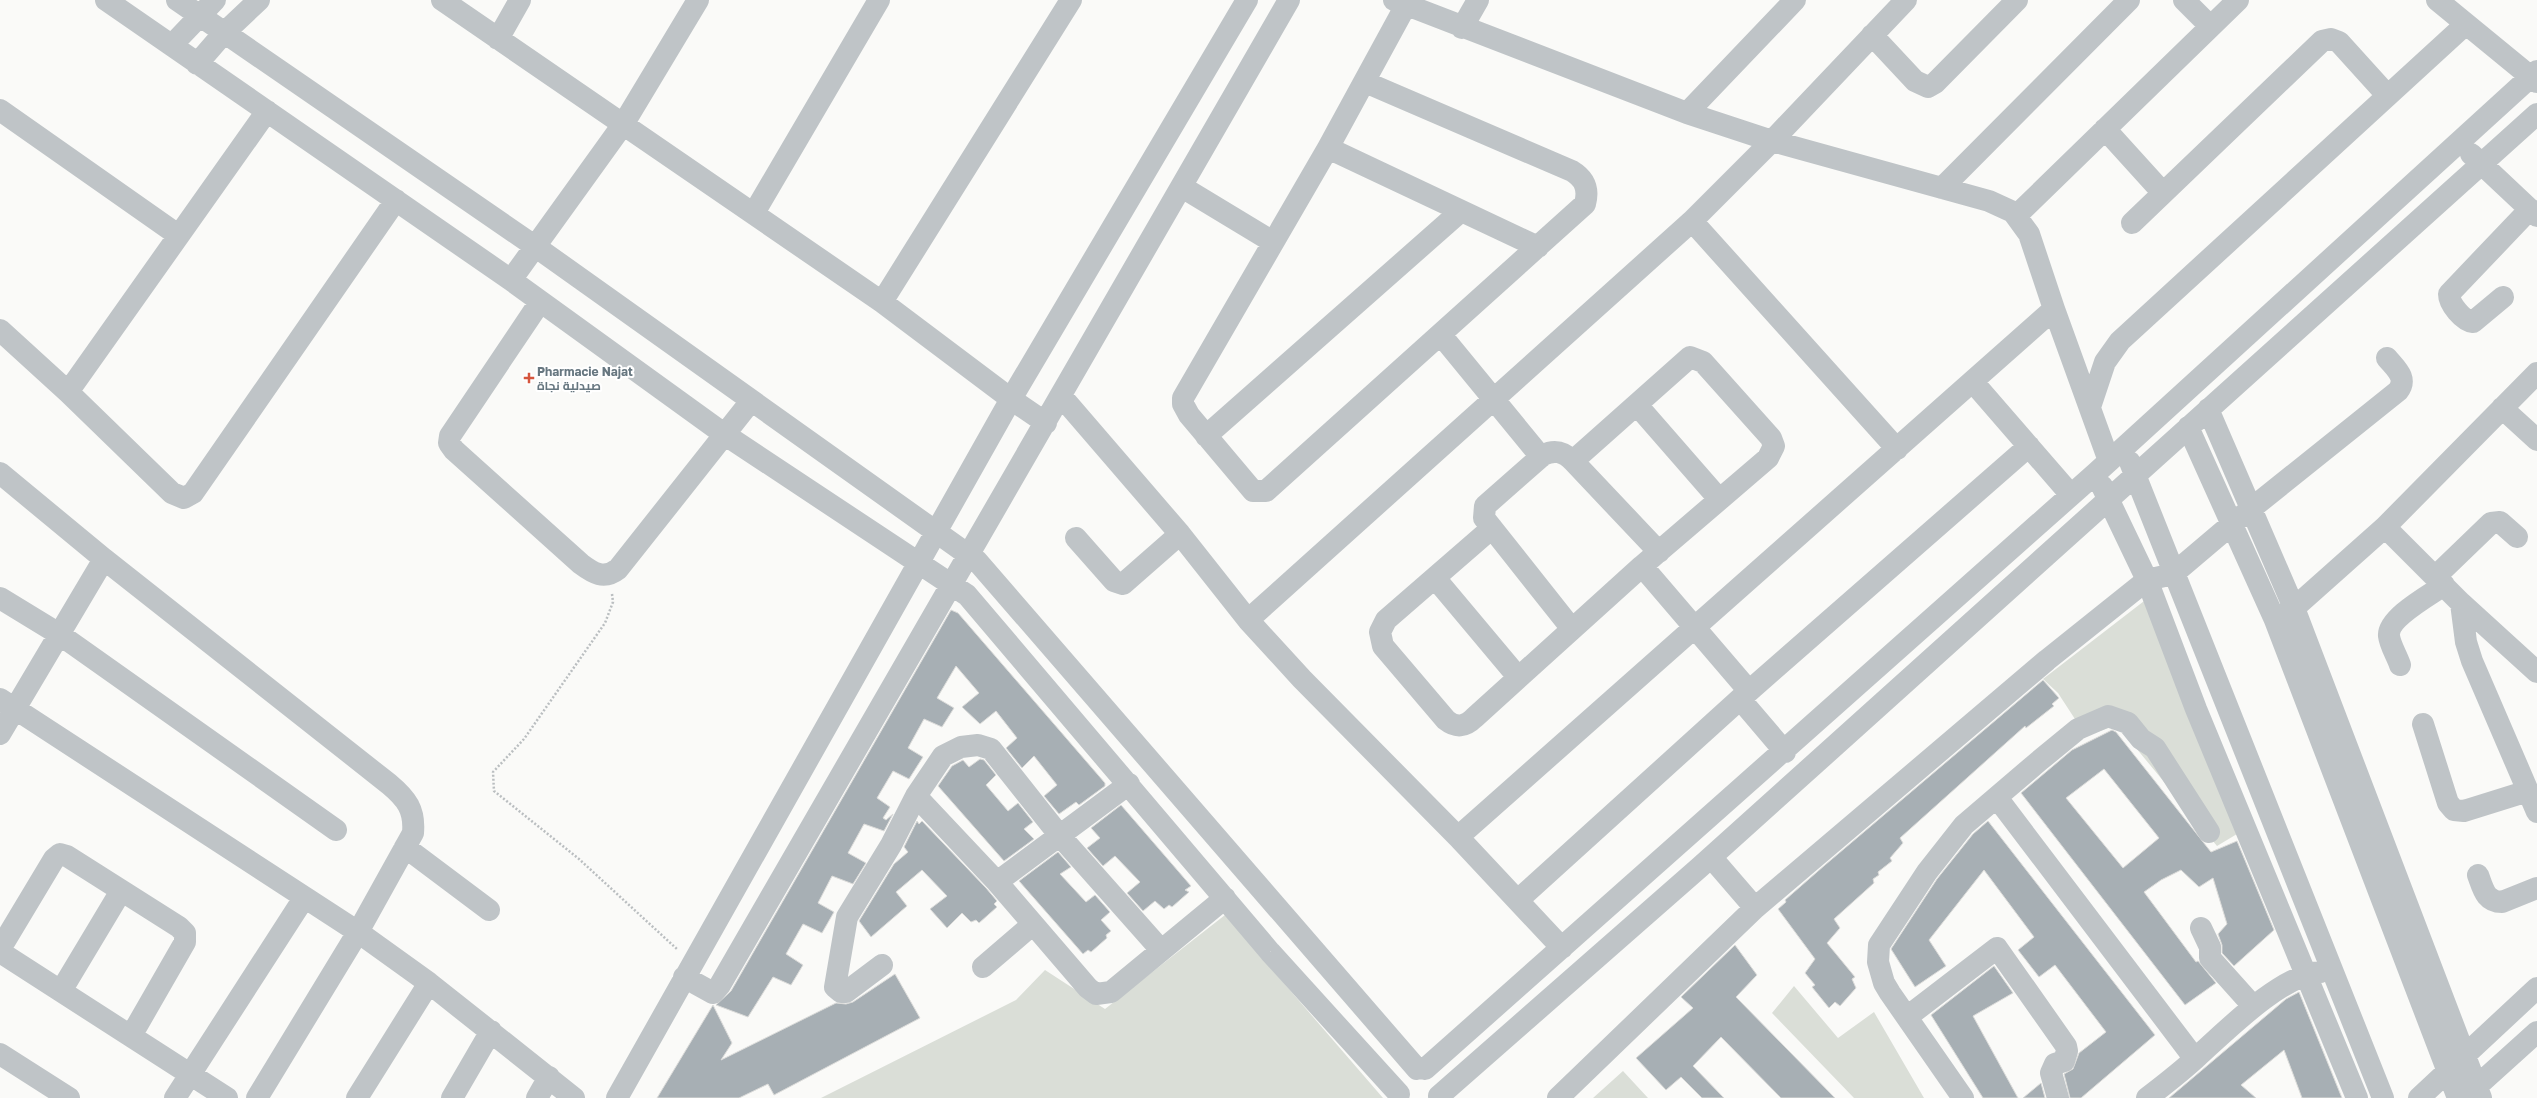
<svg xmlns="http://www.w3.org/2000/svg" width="2537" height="1098" font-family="'Golos Text',Cairo,sans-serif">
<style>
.green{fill:#daded7}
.building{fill:#a7afb4;stroke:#dcdcda;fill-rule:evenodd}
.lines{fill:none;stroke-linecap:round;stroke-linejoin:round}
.path{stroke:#babec0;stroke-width:2.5;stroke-dasharray:2 2;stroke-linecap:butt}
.minor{stroke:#bfc4c7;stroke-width:22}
.poi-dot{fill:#d5553d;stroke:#fff;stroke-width:1.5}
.labels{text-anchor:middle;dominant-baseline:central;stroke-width:4;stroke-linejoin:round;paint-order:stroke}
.poi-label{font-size:12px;font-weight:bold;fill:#677780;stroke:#fff;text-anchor:start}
</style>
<rect width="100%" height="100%" fill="#fafaf8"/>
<path class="green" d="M2148,598l94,233 -25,15 -100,-121 -31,11 -28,-43 -15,-14z
M1225,915l158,183h-562l195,-98 29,-30 60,39z
M1794,986l44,52 36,-26 50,86h-70l-82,-85z
M1623,1071l25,27h-55z"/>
<path class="building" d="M951,610l7,3 147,170v3l-26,19 -3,-3 -17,12 -15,-18 13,-11 -23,-29 -12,12 -16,-20 11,-10 -21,-27 -16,13 -18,-17 17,-14 -23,-27 -19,32 17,10 -12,19 -18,-8 -16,29 15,9 -14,22 -16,-8 -16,27 13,9 -7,11 3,2 7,-6 -9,17 -20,-7 -16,29 18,10 -13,21 -21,-8 -14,27 16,9 -12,21 -19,-9 -17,30 17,11 -12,20 -18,-8 -25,40 -32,-12 15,-14z
M2043,680l16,18 -7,6 2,2 -28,22 -1,-2 -125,112 3,5 -13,15 2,3 -14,11 1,3 -6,4 1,4 -40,36 6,9 -13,15 28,34 -3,2 4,9 -16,18 -5,-4 -6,6 -17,-21 3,-2 -10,-12 10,-14 -37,-50 8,-7 -1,-2 40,-35z
M2112,730l4,2 95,120 26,-11 37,89 -40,36 -12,-13v-8l-4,-11 9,-10 -14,-46 -14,9 -18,-17 -20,10 -17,12 52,70 2,-1 18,22 -31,22 -164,-212 51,-43zM2104,769l55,69 -36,30 -57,-70z
M980,759l4,1 12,15 -10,10 22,26 10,-8 15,19 -9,7 10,10 -30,22 -66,-75 14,-20 11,-6 6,7z
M1121,805l70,81 -6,4 4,2 -17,15 -3,-2 -5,4 -9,-8 -12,10 -16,-18 13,-11 -25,-26 -12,10 -16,-18 13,-10 -9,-10z
M917,821l2,3 3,-3 64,67 11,13 -3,3 3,3 -18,16 -3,-3 -5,2 -9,-9 -15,15 -17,-19 17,-13 -25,-26 -26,22 11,14 -36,31 -12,-16 35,-57 14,-12 -4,-5z
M1988,821l167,214 -74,63h-11l-6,-24 9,-5 6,-16 27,-21 -51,-67 -16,12 -21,-27 16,-13 -50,-67 -55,70 17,26 -31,21 -24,-38 46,-70 36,-45z
M1058,852l13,15 -11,7 26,28 9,-7 15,17 -9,8 10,11 -5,4 1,3 -16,14 -3,-2 -5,4 -64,-73z
M1735,945l22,30 -21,22 99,101h-54l-60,-61 -28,29 31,32h-22l-21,-21 -15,13 -30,-32 57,-50 -12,-11z
M1994,966l19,27 -40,23 45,82h-35l-52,-83z
M895,974l25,44 -146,77 -6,-11 -29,14h-82l56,-93 19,38 -11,17 115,-57 10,1 7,-2z
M2299,992l43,106h-40l-18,-48 -43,35 15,13h-87l117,-99z
M2041,1083l4,15h-22z"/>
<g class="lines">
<path class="path" d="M612,594l1,8 -8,21 -81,116 -31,33 1,19 85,68 99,91"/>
<path class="minor" d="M106,0l405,280 213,154 243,161 303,357 129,142
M177,0l359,247 441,314 440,508
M442,0l440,302 129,97 35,24
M1394,0l293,113 85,28 217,60 24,11 16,22 25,75 55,152
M2184,0l26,26
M2437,0l100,82
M1462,28l16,-28
M1872,35l43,46 13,6 7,-4 82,-83
M498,39l22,-39
M172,45l43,-45
M197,64l26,-30 36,-34
M1365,82l207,89c13,8 17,18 13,33l-319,287h-13l-64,-76 -6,-11v-6l145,-250 78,-143
M0,110l178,125
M1687,113l108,-113
M2105,129l58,64
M1328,148l210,99
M2471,154l66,62
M1182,187l91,55
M1942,188l187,-188
M754,213l125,-213
M2016,216l222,-216
M1692,221l205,228
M2132,223l190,-182 9,-2 8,3 48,53
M511,280l113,-157 74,-123
M2503,297l-30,25c-10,-1 -24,-18 -24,-28l81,-85
M540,302l-90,134 -1,7 5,7 127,114c12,9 23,16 37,5l133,-168
M882,302l189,-302
M0,330l68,62 104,101 12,5 9,-5 203,-293
M1441,335l100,122
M1973,382l98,113
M68,392l199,-281
M1062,397l118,137 68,86 54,59 156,158 104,111
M1637,405l82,94
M2090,407l15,-45 15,-21 346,-317
M2502,408l35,32
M2208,409l86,199 187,490
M2188,427l87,193 183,478
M1206,436l255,-225
M2130,462l253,636
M0,473l104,86 285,225c18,15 26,26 24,49l-55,99 -101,166
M2102,486l45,94 49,129 161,389
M2385,527l76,76 76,69
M1492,528l-106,92 -6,12 3,14 63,74c10,8 19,7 28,-2l168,-152 126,-108 6,-12 -3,-8 -68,-76 -13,-5 -117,104
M1076,538l38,43 9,3 57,-50
M1642,566l107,125
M2435,577l56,-54 9,-1 17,15
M1435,578l83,99
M0,598l59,36 277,196
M2461,603l5,39 6,19 65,151
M2283,615l11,-7 91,-81 152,-154
M1248,620l444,-399 80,-80 134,-141
M1572,629l-88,-111 1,-12 58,-51c12,-6 21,-3 30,6l86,91
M2400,665c-3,-9 -10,-20 -11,-29 -2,-18 41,-41 55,-51
M0,699l358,233 71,51 145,115
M1740,699l45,53
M2423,724l25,79 6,7 10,1 64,-20
M0,734l104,-175
M916,796l81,86 91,106 8,6 15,-2 114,-94
M1998,799l197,260
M1458,837l596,-528
M405,847l84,63
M1711,857l44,51
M2478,875c5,13 7,27 24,27l35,-14
M997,882l132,-98
M1518,900l222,-201 289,-253
M2201,928l9,19v11l43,48
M0,949l54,-90 6,-5 7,2 112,71 6,6v9l-54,94
M0,952l227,146
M882,965l-36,27h-5l-6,-5 12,-70 44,-72 25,-49 27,-40 18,-9 17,-2 13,4 69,87 101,114
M983,967l49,-42
M684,977l29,16 7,-8c189,-329 381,-656 569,-985
M61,991l60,-100
M1907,1017l90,-69 69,98 1,5 -3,10 -9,3 -4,9 7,25
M0,1054l69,44
M1425,1069l671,-596 441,-402
M1439,1096l261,-229 837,-753
M2466,1096l71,-64
M175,1098l129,-200
M357,1098l72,-115
M452,1098l39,-67
M537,1098l12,-21
M617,1098l394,-699 236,-399
M1558,1098l197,-190 292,-248 100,-80 26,-6 59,-50 166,-133c10,-13 -2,-22 -11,-33
M1963,1098l-73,-105 -6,-10 -6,-21 1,-17 48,-73 37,-47 75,-64 39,-32 30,-13 20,7 13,16 14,9 54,84
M2147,1098c17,-13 34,-26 50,-41 29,-26 84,-82 123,-85
M2419,1098l118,-110"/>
</g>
<path class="poi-dot" d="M527 372h4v4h4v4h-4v4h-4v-4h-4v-4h4z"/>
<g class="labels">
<g class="poi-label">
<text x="537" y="371">Pharmacie Najat<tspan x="537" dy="14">صيدلية نجاة</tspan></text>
</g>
</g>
</svg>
